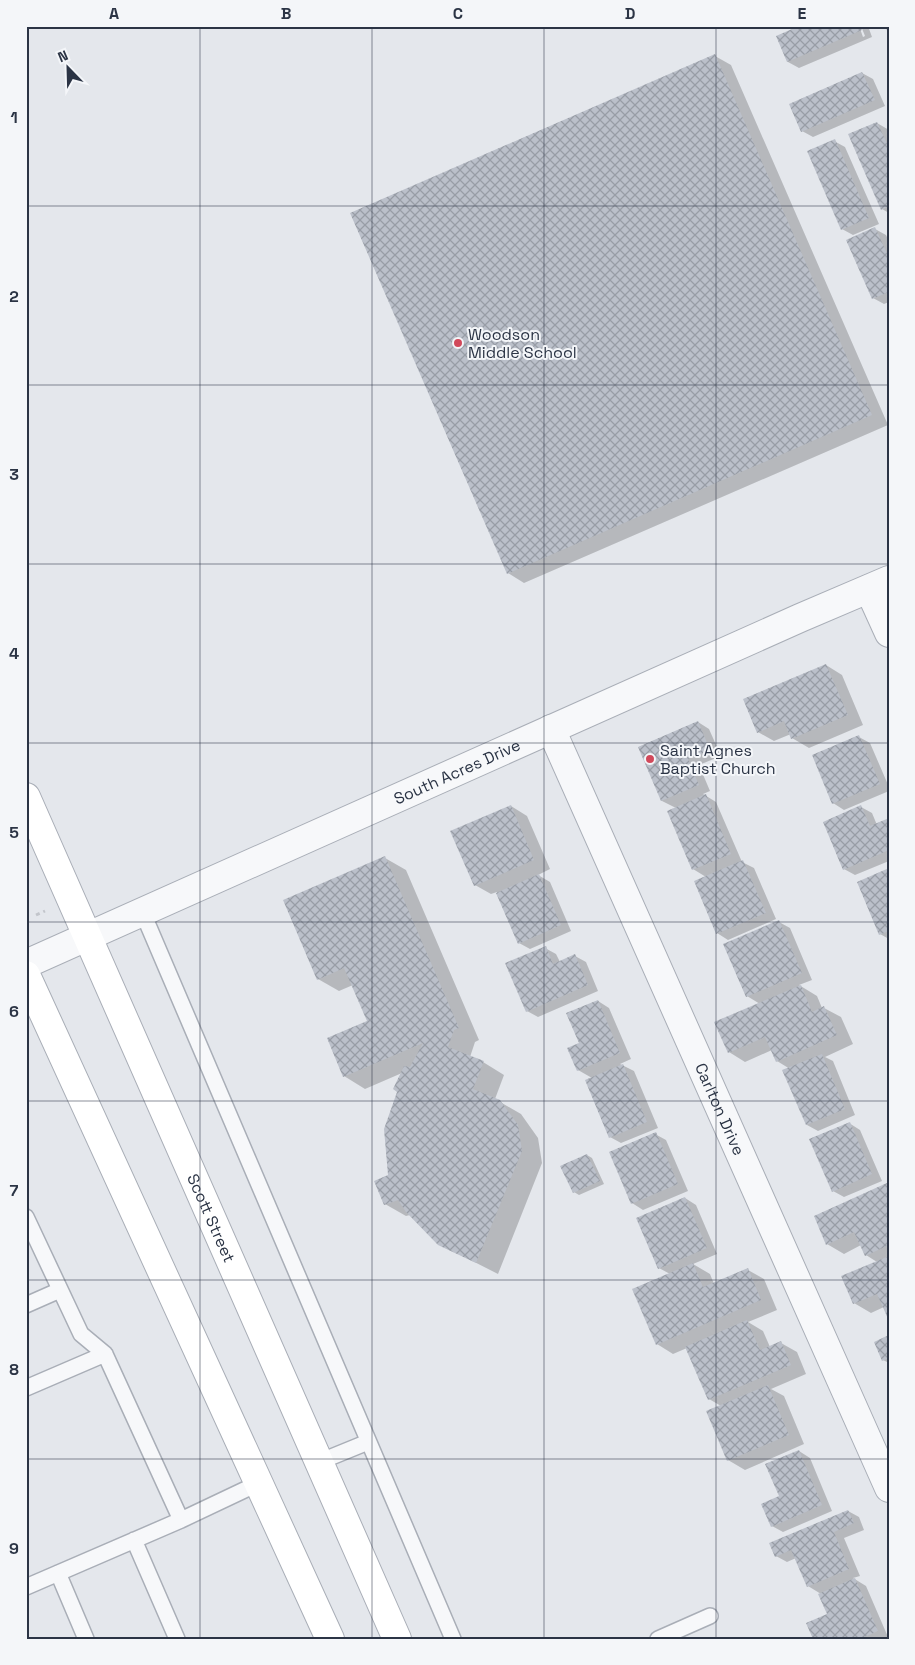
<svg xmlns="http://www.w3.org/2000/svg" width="915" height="1665" font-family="'Space Grotesk',sans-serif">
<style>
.shadow{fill:#0003}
.building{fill:url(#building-cross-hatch)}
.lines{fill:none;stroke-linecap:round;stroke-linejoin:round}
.service-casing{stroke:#a9aeb7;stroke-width:18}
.minor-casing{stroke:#a9aeb7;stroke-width:30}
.secondary-casing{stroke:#a9aeb7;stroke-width:30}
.path{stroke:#c2c5cb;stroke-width:3;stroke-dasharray:4 4;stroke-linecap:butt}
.service{stroke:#f7f8fa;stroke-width:15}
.minor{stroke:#f7f8fa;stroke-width:28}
.secondary{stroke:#fff;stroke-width:28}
.grid{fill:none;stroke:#2b3445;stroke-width:1;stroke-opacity:0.55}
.poi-dot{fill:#d1495b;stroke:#f4f6f9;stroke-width:2}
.labels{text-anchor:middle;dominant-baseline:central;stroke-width:4;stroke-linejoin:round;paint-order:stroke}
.poi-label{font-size:16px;fill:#2b3445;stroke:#f4f6f9;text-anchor:start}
.street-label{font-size:16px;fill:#2b3445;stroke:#f4f6f9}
.neatline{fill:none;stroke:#2b3445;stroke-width:2}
.grid-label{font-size:16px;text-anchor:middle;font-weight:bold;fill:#2b3445}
</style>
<defs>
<pattern id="building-cross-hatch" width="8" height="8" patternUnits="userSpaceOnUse" patternTransform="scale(1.25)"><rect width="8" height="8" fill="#bbc0ca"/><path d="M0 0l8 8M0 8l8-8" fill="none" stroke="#989da6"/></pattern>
</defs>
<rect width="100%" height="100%" fill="#e4e7ec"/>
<path class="shadow" d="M859,26l4,11 2,-1 -4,-10h7l4,11 -73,31 -11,-6 -11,-25z
M885,26h4v9z
M715,56l16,9 157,360 -364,158 -16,-10z
M862,73l11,6 12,27 -72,31 -11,-6z
M877,123l12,7v83l-7,-4z
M834,141l11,6 34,77 -26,11 -11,-6z
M875,229l11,6 3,6v61l-5,2 -11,-6z
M826,665l16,10 21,50 -54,23 -17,-10 -1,-4 -17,7 -16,-9z
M698,722l11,7 12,27 -22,9 11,26 -7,3 13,8 26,60 12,6 22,51 -48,21 -11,-7 -11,-56 -13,-8 -17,-61 -14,-7 -23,-54z
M859,737l11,6 19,44v4l-45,19 -11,-7 -20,-47z
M511,806l16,10 23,53 -12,6 12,7 21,49 -41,18 -11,-6 -22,-51 -6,2 -16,-9z
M861,807l11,6 5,12 12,-5v41l-34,14 -11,-6z
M385,858l21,12 73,170 -4,2 -5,15 13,5 21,13 -9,24 26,15 17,24 4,25 -44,111 -59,-30 -29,-29 -4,1 -21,-12 5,-28 8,-85 4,-18 -37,16 -21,-13 -16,-38 40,-17 -15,-36 -14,6 -21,-12z
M889,870v69l-9,-5z
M779,922l11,6 22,52 -13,5 18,11 5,12h2l17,9 12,27 -28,13 8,4 22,54 -37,16 -11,-6 -17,-56 -13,-8 -5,-11 -27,12 -16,-10 31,-48 -13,-8z
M545,948l11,6 4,8 15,-6 11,6 12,29 -60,26 -11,-6z
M598,1001l11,7 22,51 -11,5 14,7 24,57 -37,15 -11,-6 -18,-59 -14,-8 -9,-21 11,-5z
M849,1123l11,7 22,51 -38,16 -11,-6z
M655,1134l11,6 22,51 -45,19 -11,-7z
M587,1155l5,3 12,26 -25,11 -5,-3z
M889,1184v134l-5,-11 -13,6 -17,-10 23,-41 -11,-7 -5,-10 -17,9 -17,-10z
M685,1198l11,7 21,49 -24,10 17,10 4,10 34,-14 16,9 13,31 -29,12 15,9 7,16 11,-4 16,9 9,22 -35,15 13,7 20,48 -59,26 -17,-10 -7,-54 -12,-7 -22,-51 -14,6 -16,-10 13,-70 -11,-6z
M889,1336v27l-6,-3z
M799,1451l11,7 22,53 -49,21 -11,-6 9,-29z
M848,1511l11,6 5,13 -20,8 16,38 -7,2 13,8 22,51 -3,2h-70l13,-24 -7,-21 -13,-8 -12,-28 -9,4 -11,-6z"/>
<path class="building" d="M799,26h61l2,4 -75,32 -11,-26z
M715,54l157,361 -365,159 -157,-361z
M862,72l13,28 -74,32 -12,-28z
M877,122l12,26v58l-8,4 -33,-76z
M835,139l34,79 -28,12 -34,-79z
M875,227l14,31v34l-17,7 -26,-59z
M826,664l22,51 -57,24 -7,-18 -27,12 -14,-34z
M698,721l12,29 -22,9 11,26 -38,16 -23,-54z
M859,735l21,49 -48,20 -20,-49z
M706,794l25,60 -39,16 -25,-59z
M511,805l23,55 -60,26 -24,-55z
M861,805l9,21 19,-8v32l-46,20 -20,-48z
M385,856l74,172 -5,2 -6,17 36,14 -11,28 27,11 18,25 4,26 -46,112 -38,-18 -32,-33 -8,-12 -14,5 -10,-24 14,-6 -4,-46 13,-37 -4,-3 11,-23 6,1 13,-24 -80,34 -16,-39 40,-17 -23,-53 -27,12 -34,-80z
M743,860l23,53 -50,21 -22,-53z
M889,868v63l-10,4 -22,-53z
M539,874l22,51 -43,19 -22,-51z
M779,920l23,53 -56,24 -23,-53z
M546,946l7,18 22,-10 13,31 -62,27 -21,-49z
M801,985l11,27 12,-6 13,29 -61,27 -11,-25 -37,16 -14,-31z
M598,1000l22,53 -43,18 -10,-23 12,-5 -13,-30z
M822,1054l23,55 -39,16 -24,-55z
M623,1064l24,58 -38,16 -24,-58z
M850,1122l22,52 -40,18 -23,-53z
M656,1132l22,52 -47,20 -22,-52z
M587,1154l13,27 -27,12 -13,-27z
M889,1182v63l-24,11 -11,-24 -28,13 -12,-29z
M685,1197l22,51 -49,21 -22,-51z
M889,1256v65l-12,-27 -24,10 -12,-28z
M693,1263l10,24 45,-19 13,32 -105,45 -24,-56z
M747,1320l13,30 21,-9 10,24 -83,35 -23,-53z
M889,1335v23l-7,3 -8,-19z
M768,1385l21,50 -62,26 -21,-50z
M799,1450l23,55 -51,22 -10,-23 18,-8 -14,-32z
M848,1510l6,13 -20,9 15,37 -42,18 -16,-37 -16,7 -6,-14z
M855,1578l23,53 -18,8h-47l-7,-16 21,-9 -9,-20z"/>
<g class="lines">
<g class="service-casing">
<path id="service" d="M142,911l311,728
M26,1217l55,117 24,20
M26,1305l34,-15
M26,1388l79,-34 76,166
M319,1462l49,-20
M134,1540l43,99
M58,1573l28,66
M26,1587l155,-67 78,-37
M658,1639l52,-23"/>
</g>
<g class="minor-casing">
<g id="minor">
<path d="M869,589l20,44"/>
<path id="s1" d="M551,729l338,759"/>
<path id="s2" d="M26,964l774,-346 89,-38"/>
</g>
</g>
<g class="secondary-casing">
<g id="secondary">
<path id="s3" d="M26,797l371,842"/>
<path d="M26,975l304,664"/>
</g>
</g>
<path class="path" d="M36,915l9,-4"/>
<use href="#service" class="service"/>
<use href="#minor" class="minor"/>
<use href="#secondary" class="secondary"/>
</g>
<path class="grid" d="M200,26v1613M372,26v1613M544,26v1613M716,26v1613M26,206h863M26,385h863M26,564h863M26,743h863M26,922h863M26,1101h863M26,1280h863M26,1459h863"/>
<g class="poi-dot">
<circle cx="458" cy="343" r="5"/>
<circle cx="650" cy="759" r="5"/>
</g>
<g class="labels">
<g class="poi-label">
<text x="468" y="334">Woodson<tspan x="468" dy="18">Middle School</tspan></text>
<text x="660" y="750">Saint Agnes<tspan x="660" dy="18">Baptist Church</tspan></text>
</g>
<g class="street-label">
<text stroke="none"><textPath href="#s2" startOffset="472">South Acres Drive</textPath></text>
<text stroke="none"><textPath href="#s1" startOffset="416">Carlton Drive</textPath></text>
<text stroke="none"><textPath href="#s3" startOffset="460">Scott Street</textPath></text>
</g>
</g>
<rect width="915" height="1665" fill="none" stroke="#f4f6f9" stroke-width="55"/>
<g transform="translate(68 68) rotate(337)" stroke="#f4f6f9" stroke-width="4" paint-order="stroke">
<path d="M0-4L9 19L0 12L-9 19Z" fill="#2b3445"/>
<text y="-8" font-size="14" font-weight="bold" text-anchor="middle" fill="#2b3445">N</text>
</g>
<rect x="28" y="28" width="860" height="1610" class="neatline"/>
<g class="grid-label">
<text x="114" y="19">A</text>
<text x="286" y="19">B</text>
<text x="458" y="19">C</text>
<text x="630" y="19">D</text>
<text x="802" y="19">E</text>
<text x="14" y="123">1</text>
<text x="14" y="302">2</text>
<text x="14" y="480">3</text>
<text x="14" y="659">4</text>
<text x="14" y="838">5</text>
<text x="14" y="1017">6</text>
<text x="14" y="1196">7</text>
<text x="14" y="1375">8</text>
<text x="14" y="1554">9</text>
</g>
</svg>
